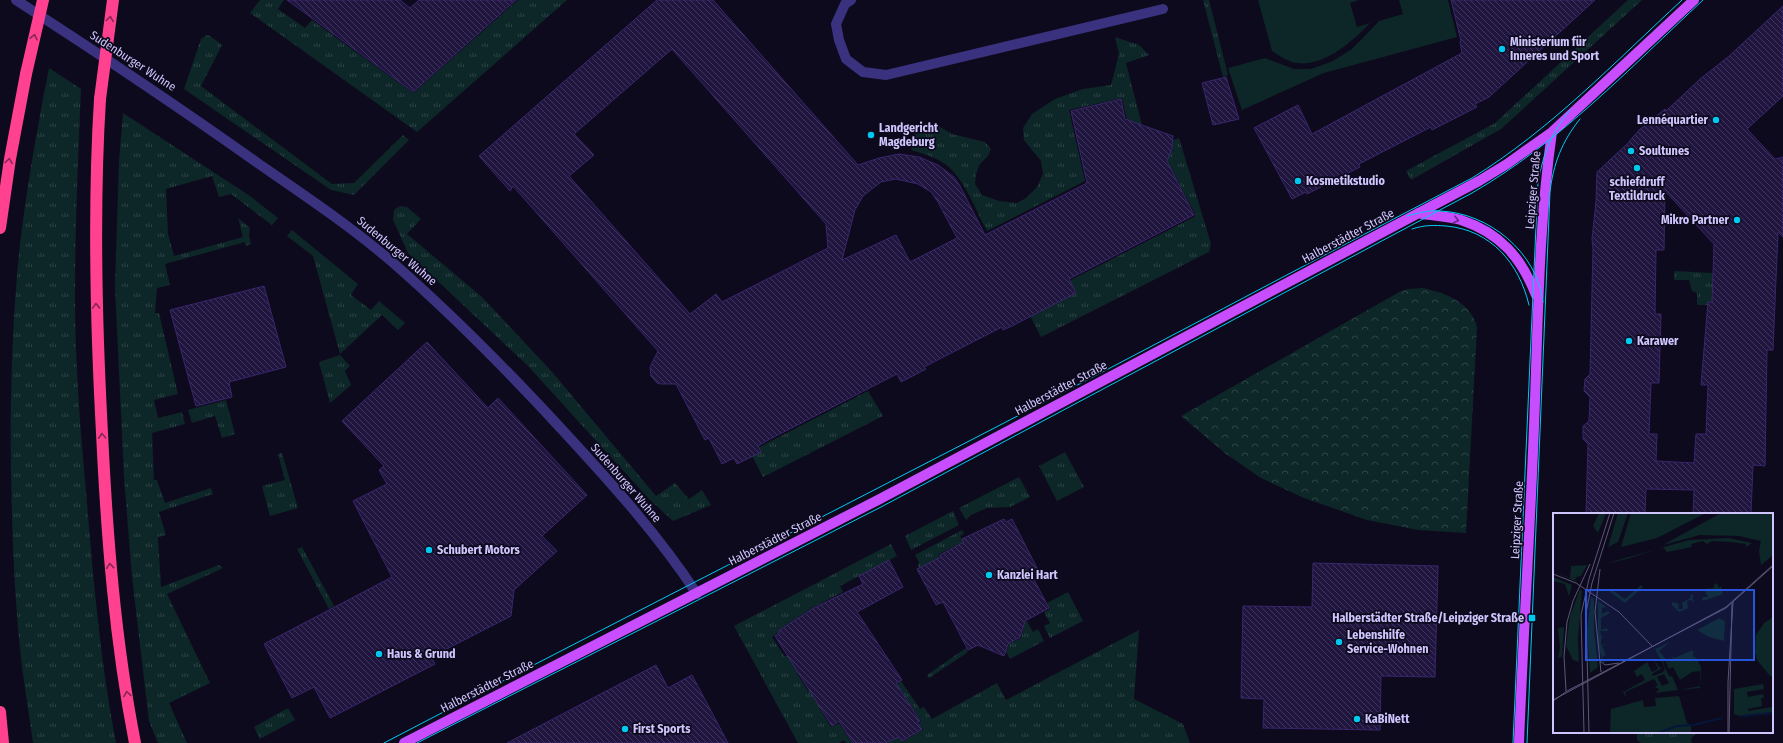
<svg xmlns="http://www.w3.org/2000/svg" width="1783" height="743" font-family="'Fira Sans Condensed',sans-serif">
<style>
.grass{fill:url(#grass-tufts)}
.forest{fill:url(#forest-crowns)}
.garden{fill:#0d2627}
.building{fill:url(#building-back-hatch);stroke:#38266c;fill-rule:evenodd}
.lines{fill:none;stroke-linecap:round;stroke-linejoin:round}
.minor{stroke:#3a327f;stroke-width:10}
.major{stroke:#c84dff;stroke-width:10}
.highway{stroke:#ff4190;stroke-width:12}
.tram{stroke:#00c9f1;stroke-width:1}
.highway-bridge{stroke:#ff4190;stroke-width:12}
.oneway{stroke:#862656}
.oneway2{stroke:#622883}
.poi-dot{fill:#00c9f1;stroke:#0e0a1d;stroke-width:1.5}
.labels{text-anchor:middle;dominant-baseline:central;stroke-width:3.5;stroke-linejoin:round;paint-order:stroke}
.poi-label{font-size:12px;font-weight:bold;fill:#d0c6ff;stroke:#0e0a1d;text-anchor:start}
.street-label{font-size:12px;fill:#d0c6ff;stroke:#0e0a1d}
.inset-river{fill:none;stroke:#06153a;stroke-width:2}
.inset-road{fill:none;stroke:#5c5577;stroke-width:1}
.view{fill:#2654da;fill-opacity:0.15;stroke:#2654da;stroke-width:2}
.inset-edge{fill:none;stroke:#d0c6ff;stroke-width:2}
</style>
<defs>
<pattern id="grass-tufts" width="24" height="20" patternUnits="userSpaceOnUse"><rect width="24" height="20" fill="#0d2627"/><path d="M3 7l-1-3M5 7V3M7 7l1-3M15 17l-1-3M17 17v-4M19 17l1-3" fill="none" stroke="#2f4447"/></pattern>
<pattern id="forest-crowns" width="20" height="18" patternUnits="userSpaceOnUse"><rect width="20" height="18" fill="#0d2627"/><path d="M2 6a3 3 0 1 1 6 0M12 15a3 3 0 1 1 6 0" fill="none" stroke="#2f4447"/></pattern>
<pattern id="building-back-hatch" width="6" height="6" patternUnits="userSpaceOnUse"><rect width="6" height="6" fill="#20153f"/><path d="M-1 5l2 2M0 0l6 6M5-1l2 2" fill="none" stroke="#3f365c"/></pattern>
</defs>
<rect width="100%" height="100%" fill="#0e0a1d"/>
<path class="grass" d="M260,0h24l-6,9 27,19 7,-8 101,73 105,-93h49l-150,132 -167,-119z
M1203,0h6l19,75 -5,2z
M1628,0h14l-141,129 -90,51 -5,-9 89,-48z
M207,35l3,1 12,9 -21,41 131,98 22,-1 49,-48 6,5 -55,55 -23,-5 -147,-101 17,-50z
M1115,37l24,8 10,10 -23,8 16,62 -13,4 -7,-31 -53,12 16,71 -98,50c-11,-20 -20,-46 -36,-62 -11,-11 -27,-15 -40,-19l5,-25 19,-1 17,10 33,8 6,7 -3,7 -8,8 -4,10 -1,10 7,11 17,6 18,2 9,-5 11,-11 6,-13 -2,-13 -17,-21 -1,-12 9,-14 23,-15 28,-10 28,-4 8,-31z
M49,68l32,21c-3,69 -6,138 -6,208 0,64 5,129 11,194 7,85 14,169 30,252h-83c-4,-31 -10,-63 -13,-95 -6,-58 -8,-118 -9,-177 -1,-72 1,-145 8,-218 7,-62 18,-124 30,-185z
M123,113l127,83 28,22 -6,7 -41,-31 -12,3 -7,-21 -46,13 2,45 6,22 69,-19 -5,-19 12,10 -1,8 2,8 -5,2 -1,-4 -80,22 5,21 -13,3 -2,25h4l19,81 -24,6 4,18 24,-6 3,12 -33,9 2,47h3l8,23 46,-15 2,6 -54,18 7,23 -8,2 3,50 58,-22 4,3 -56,26 43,89 -41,20 18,40h-29l-9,-22 -17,-144 -8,-100 -9,-190 4,-126z
M1179,138l32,106 -2,8 -168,85 -17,-33 172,-88 -30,-58 7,-8v-10z
M400,206l7,1 14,12 -14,15 75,63 71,76 103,123 19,-13 14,16 13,-9 9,15 -38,16 -23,-21 -122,-134 -120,-113 -15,-33 1,-10z
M292,230l66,54 -7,11 20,15 8,-9 26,22 -7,7 -16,-15 -42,39 -27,-98 -26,-20z
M1674,271l39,2 -1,29h-4v3h-11v-12l-5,-2 -3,-11h-15z
M340,355l10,11 -5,5 6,14 -21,18 -11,-41z
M868,391l15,25 -120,61 -13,-25z
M226,400l9,34 -13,4 -7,-22 -23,7 -4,-13z
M1065,452l19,35 -27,14 -18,-35z
M282,453l16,55 -28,8 -8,-30 23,-6 -7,-26z
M1019,477l11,20 -20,10 -23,1 -16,7 -5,5 -7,-12z
M953,511l6,14 -48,25 -6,-14z
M962,530l2,4 -4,2 5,8 -5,3 -1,-3 -20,10 1,3 -15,8 10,19 -4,6 -13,-24 1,-4 -4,-7z
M891,544l6,12 -57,30 3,6 -29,15 -37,24 1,2 -6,4 13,20 6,-4 12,15 -6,5 11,18 7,-4 12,17 -7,5 11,18 8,-4 13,20h-6l-2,-3 -5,3h-41l-64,-117z
M302,547l32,59 -5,3 -32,-60z
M1068,592l15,29 -33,17 -6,-12 6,-3 -6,-11 6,-3 -3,-6z
M1027,621l6,11 5,-3 6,12 -34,18 -4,-7 3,-8 12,-6 3,-12 -1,-3z
M1139,630l-5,69 49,25 7,19h-304l11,-7 5,6 21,-13 -4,-6 2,-2 -24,-37 4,-3 19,28 4,-2 8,12 65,-36 9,17z
M966,648l2,4 -39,26 -2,-3z
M288,708l7,12 -35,19 -6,-12z
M1645,732h52l-6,7 1,4h-51l-4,-3v-6z"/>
<path class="forest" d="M1423,288c23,5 49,15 54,40l-11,205 -48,-3 -51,-10 -63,-22 -43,-20 -35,-24 -45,-38 220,-125 7,-2z"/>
<path class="garden" d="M1258,0h101l-9,3 7,24 13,-4c-17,18 -46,44 -73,40 -9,-1 -17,-7 -25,-12z
M1399,0h49l9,37 -133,36 -82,37 -14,-42 37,-10 29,11h17l22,-8 19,-12 27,-28 24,-7z"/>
<path class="building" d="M287,0h113l10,8 9,-8h97l-103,92z
M657,0h56l145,165 21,-7 20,-4 20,3 19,8 16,12 6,9 25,49 102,-52 -16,-72 50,-12 4,20 48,17 -1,13 -5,12 27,54 -125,64 7,14 -64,33 -9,4 -1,-3 -78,40 2,2 -25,13 -4,-8 -127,65 -12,7 3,6 -24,12 -3,-6 -12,6 -13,-26 -4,2 -29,-56h-15l-4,-1 -6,-7 -1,-9 8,-16 -145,-165 -3,5 -31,-35zM672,49l154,175 2,24 -106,54 -6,-8 -26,20 -121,-138 25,-21 -20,-21zM896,179l22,5 13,8 7,10 19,36 -47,24 -14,-27 -54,25 13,-50 8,-14 18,-14z
M1451,0h144l-106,97 -14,7 2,3 -45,23 -1,-3 -72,37 1,3 -53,27 -1,-2 -14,7 -38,-71 44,-23 14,29 150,-81 -2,-11 1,-1z
M1783,6v90l-36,33 28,30 8,-2v80l-5,-5 -5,118h-6l-2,116 -12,-1 -2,49h-58l1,-24 -48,-1 -1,25h-59l2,-70 -5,-5v-13l6,-5 1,-24 -6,-6 1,-12 5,-5 3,-125 -1,-10 4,-37 1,-30 30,-28 12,-14 26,-21 1,2 34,-32 28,-22zM1665,191l49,53 -2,58h-4l-7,83h7l-2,49h-10l-2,29 -38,-2 1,-27h-8l2,-51h8l2,-69h-6l1,-64h8z
M1226,77l13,42 -26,6 -11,-42z
M264,286l22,81 -57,15 3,15 -36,9 -26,-96z
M427,342l61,66 10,-10 89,97 -45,41 15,15 -43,39 -3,26 -80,41 4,7 -105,54 -16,-31 -22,11 -28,-54 128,-67 -39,-76 34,-17 -8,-14 5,-4 -42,-45z
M1004,519l2,3 6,-3 26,51 -7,4 18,34 -24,13 -5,16 -12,7 -4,12 -26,-11 -10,5 -25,-48 -7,3 -19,-36 24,-12 -1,-2 24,-13 -2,-3z
M889,560l14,27 -46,25 45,68 -6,3 24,38 -3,1 5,7 -20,12 -3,-4 -14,6h-32l-14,-22 -7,5 -57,-90 4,-2 -1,-3 36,-23 49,-24 -4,-8z
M1313,563l125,3 -3,111 -54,-1 -1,54 -117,-2 1,-29 -23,-1 2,-92 69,1z
M656,665l12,23 24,-13 36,68h-221z"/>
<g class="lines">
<path class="minor" d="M16,0c82,53 163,107 243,164 45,31 91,62 132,97 62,54 120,113 176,174 46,50 92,101 130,159
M851,0l-6,4 -9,20 3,16 7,19 17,13 23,3 277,-66"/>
<path class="major" d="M1418,213c14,3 29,3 43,7 39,13 60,37 75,75
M404,743l474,-243 601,-319 28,-17 45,-32 142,-132
M1519,743c4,-106 11,-211 15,-316 4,-99 4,-197 18,-295"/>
<path class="highway" d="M100,99c-7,112 -4,223 2,334 5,104 13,208 33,310
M0,228l10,-69 16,-85
M0,712l3,31"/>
<path class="tram" d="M1407,216c11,-3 22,-6 33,-5 49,2 97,41 103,91
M1412,229c12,-4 22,-4 34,-3 45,4 73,37 83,79
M384,743c196,-103 394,-203 591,-305 166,-85 331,-174 497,-260 78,-48 143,-116 210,-178
M417,743l464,-236 591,-314c87,-50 158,-125 231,-193
M1513,743l25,-562c6,-28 13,-48 32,-71
M1527,743l23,-551c3,-27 12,-51 30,-73"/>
<path class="highway-bridge" d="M26,74l17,-74
M100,99l13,-99"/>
</g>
<defs><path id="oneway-chevron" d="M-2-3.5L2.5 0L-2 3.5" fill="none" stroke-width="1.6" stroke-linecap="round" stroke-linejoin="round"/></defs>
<g class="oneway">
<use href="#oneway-chevron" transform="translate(110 19) rotate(-82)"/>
<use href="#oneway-chevron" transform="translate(34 37) rotate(-77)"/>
<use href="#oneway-chevron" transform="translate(9 161) rotate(-82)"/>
<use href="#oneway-chevron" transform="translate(96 306) rotate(-92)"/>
<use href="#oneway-chevron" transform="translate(102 436) rotate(-93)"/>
<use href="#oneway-chevron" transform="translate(110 566) rotate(-96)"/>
<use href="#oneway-chevron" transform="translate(127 694) rotate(-99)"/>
</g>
<use class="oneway2" href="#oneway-chevron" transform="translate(1456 220) rotate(14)"/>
<g class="poi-dot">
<circle cx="1502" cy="49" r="4"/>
<circle cx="1716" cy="120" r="4"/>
<circle cx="871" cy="135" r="4"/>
<circle cx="1631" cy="151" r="4"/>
<circle cx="1637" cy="168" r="4"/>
<circle cx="1298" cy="181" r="4"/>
<circle cx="1737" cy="220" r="4"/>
<circle cx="1629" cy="341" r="4"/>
<circle cx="429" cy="550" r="4"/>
<circle cx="989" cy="575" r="4"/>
<rect x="1528" y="614" width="8" height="8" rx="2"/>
<circle cx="1339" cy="642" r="4"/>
<circle cx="379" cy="654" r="4"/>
<circle cx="1357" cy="719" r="4"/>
<circle cx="625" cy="729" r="4"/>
</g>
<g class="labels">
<g class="poi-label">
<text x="1510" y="42">Ministerium für<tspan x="1510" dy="14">Inneres und Sport</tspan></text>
<text x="1708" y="120" text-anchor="end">Lennéquartier</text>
<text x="879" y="128">Landgericht<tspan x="879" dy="14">Magdeburg</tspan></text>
<text x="1639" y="151">Soultunes</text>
<text x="1306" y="181">Kosmetikstudio</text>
<text x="1637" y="182" text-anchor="middle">schiefdruff<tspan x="1637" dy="14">Textildruck</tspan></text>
<text x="1729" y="220" text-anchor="end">Mikro Partner</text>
<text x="1637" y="341">Karawer</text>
<text x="437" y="550">Schubert Motors</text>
<text x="997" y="575">Kanzlei Hart</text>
<text x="1524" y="618" text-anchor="end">Halberstädter Straße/Leipziger Straße</text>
<text x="1347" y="635">Lebenshilfe<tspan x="1347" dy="14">Service-Wohnen</tspan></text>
<text x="387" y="654">Haus &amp; Grund</text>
<text x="1365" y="719">KaBiNett</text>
<text x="633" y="729">First Sports</text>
</g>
<g class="street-label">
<text transform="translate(133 61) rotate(33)">Sudenburger Wuhne</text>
<text transform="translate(1533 190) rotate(-85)">Leipziger Straße</text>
<text transform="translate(1348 236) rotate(-28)">Halberstädter Straße</text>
<text transform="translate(397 251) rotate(40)">Sudenburger Wuhne</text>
<text transform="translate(1061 388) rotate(-28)">Halberstädter Straße</text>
<text transform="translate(626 483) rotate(49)">Sudenburger Wuhne</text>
<text transform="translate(1517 520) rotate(-87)">Leipziger Straße</text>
<text transform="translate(775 539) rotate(-27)">Halberstädter Straße</text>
<text transform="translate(487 686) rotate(-27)">Halberstädter Straße</text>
</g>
</g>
<g transform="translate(1553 513)">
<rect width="220" height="220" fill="#0e0a1d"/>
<path d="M46,0h7l-8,20 -5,-7zM65,0h10l-10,29 -10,5zM175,25l24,5 -6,4v-3l-15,-2 -19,-1 -5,3 -4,-3 -12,3 1,3 -25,5 -4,-5 -36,12 -23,5 85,-24zM34,52l-6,11 -5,1 -1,3 3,2 -25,-10 17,6 1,-12zM0,64l19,8 -3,11 -4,-12 -12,-3zM88,72l2,2 -18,16 -15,-11 1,-3 14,10zM27,76l2,2 -4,47 1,24 -6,-2 -7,-14 4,-30zM138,81l3,2 -2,1 2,5 -3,-2 -4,1 1,7 -9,4 -7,-7v-3l7,2 -1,5h5l-1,-6 8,-5zM38,84l3,2v31l4,37 -8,6 -3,-42zM45,88l14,10 -6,-4 -4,1v6l6,-3 2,2 -9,5v12l6,-2 1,3h-8l2,7 4,-1 -5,2v6l6,-1 -5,2 4,9 -4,2 4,5 -3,1 -5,-18zM11,114l-2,30 -4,1 2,-10 -2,-20zM117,129l-11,9 9,11 5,-3 -2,-4 3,3 19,-8v6l4,3 4,8 -1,21 -20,2 20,-4v-15l-8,1 -12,8 -7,-13 -4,2 -4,-9 -2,2 3,8 4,7 2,-1 6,14 -22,3 3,-4 -4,-2 3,-2 -4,-6 -29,13 1,5 -10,-16 7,11 22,-12 -3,-6 -5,3 -3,-6 13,-9 5,10 6,-3 -4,-10 5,8 3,1 -10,6 1,2 10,-4 2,-4 -10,-19zM111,161l5,9 -7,3 -5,-9zM210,171l1,5 -17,3 1,5 15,-3 1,4h-3l1,8 -14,3v2l25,-4v5l-34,4 -5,-2v-25z" fill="#0d2627" fill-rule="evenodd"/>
<path d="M168,0h52v42l-12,10 -2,-14 2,-10 -22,-5 -39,-1 -37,10zM220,104v59h-3l-13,-16 -2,-8 1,-17 8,-12zM166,105l6,3 -1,20 -15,-4 -12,-7z" fill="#0d2627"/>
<path d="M78,0h75l-49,25 -36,9zM164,70l2,5 2,-2 2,8 -20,7 -1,-4h6l-4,-8 10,-1v-3zM126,183l8,27 4,3v7h-81l1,-24 32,-9 1,7 12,-1 -1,-8z" fill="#0d2627"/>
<path class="inset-river" d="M188,203l32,-3M105,220l19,-7 16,-1 30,-7"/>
<path class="inset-road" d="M47,56l-5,43 6,60M0,61l23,9 43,29 33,34M46,147l6,5 14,-2M13,178l-2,-35 3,-34 6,-21 17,-37M0,187l173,-93 47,-42M0,188l14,-10 159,-83 47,-42M31,220l-3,-118 8,-36 21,-66M36,220l-3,-120 6,-30 22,-70M175,220v-51l5,-80M176,220l3,-130"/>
<path class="view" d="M33,77h168v70h-168z"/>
<rect width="220" height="220" class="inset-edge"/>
</g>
</svg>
